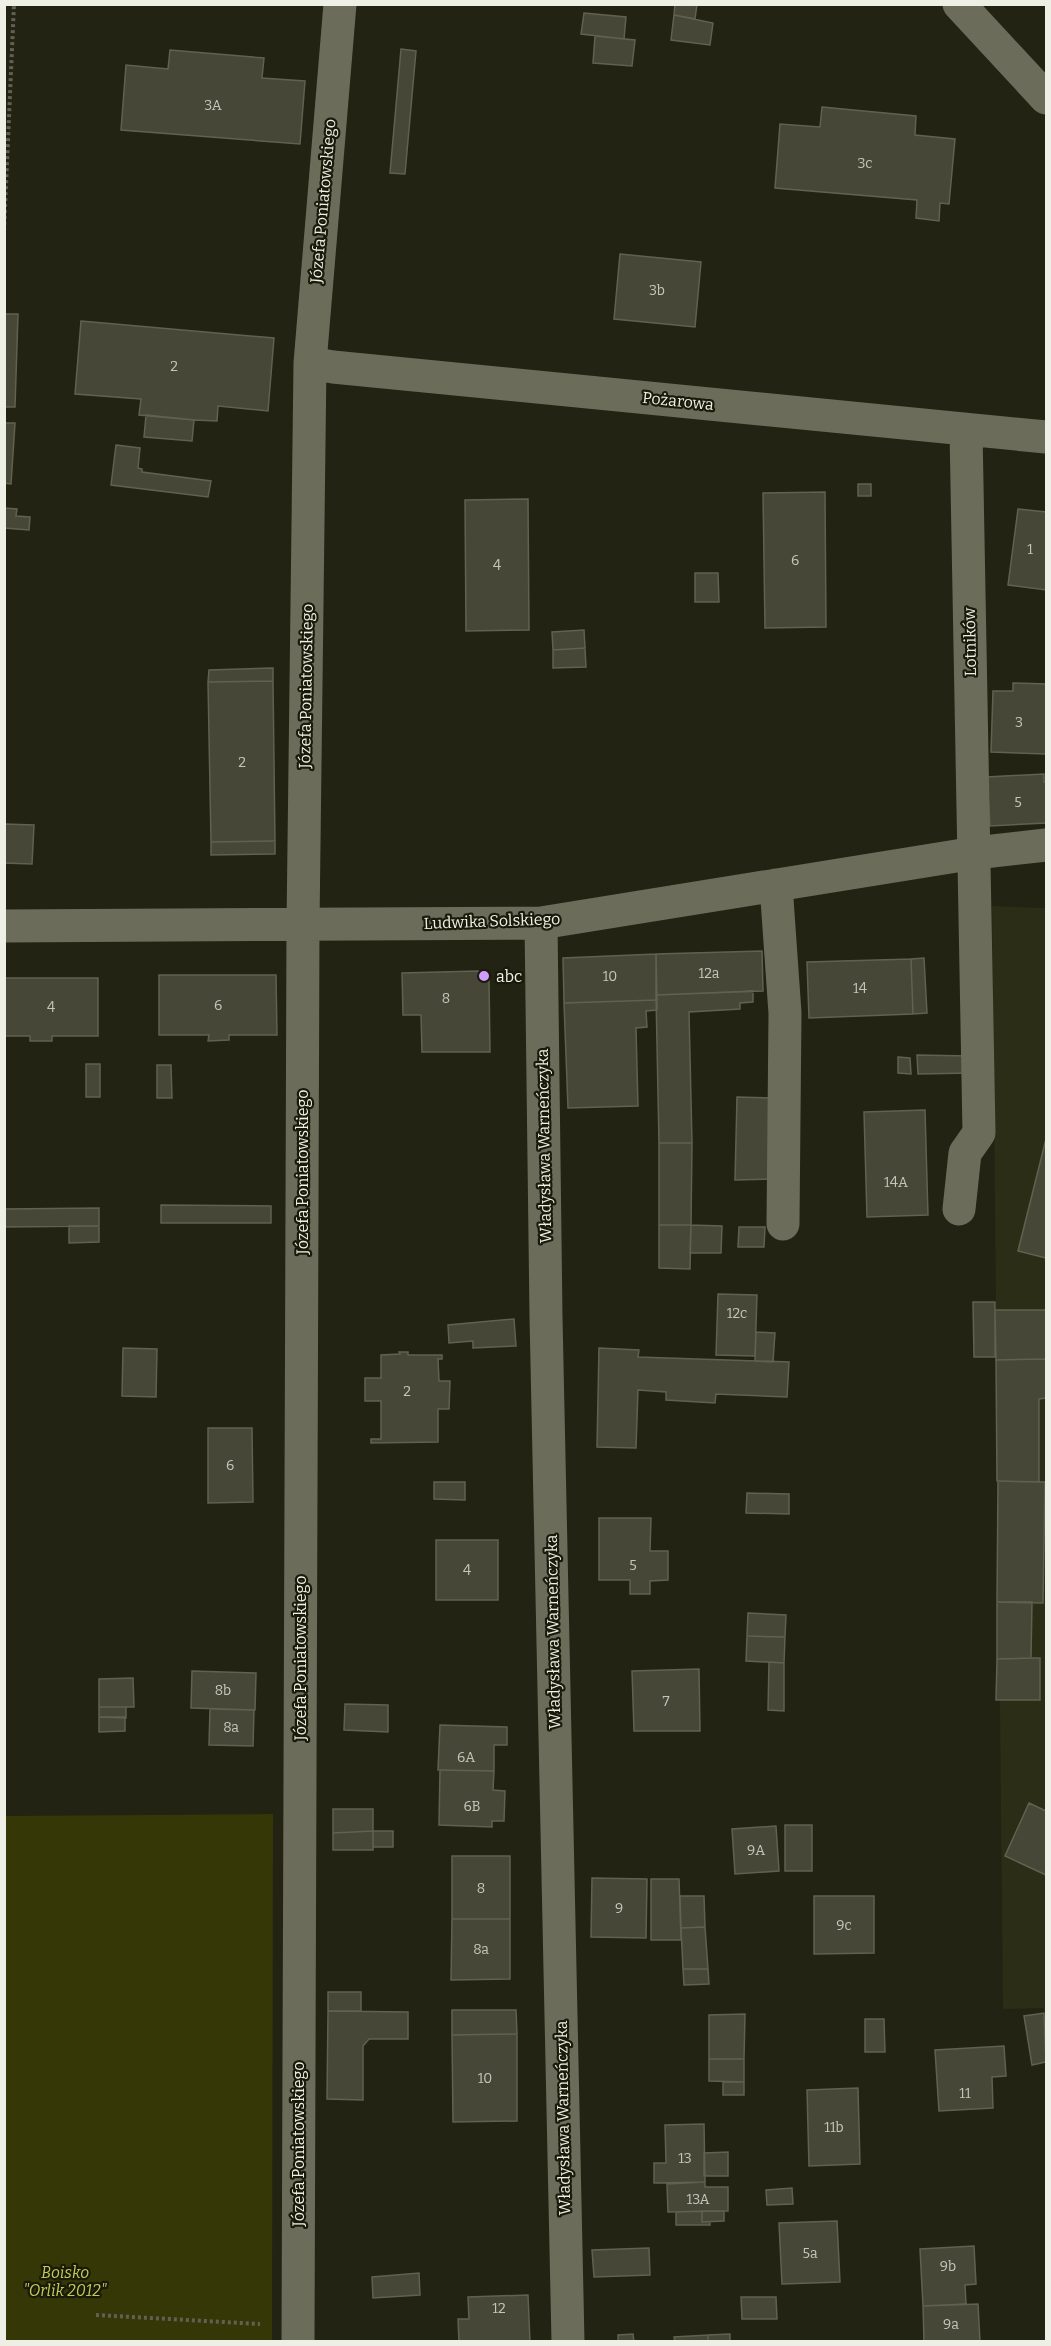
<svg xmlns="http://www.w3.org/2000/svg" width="1051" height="2346" font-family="Bitter,serif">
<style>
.built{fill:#2c2d16}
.green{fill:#353706}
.building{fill:#464736;stroke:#60624f;stroke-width:1.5}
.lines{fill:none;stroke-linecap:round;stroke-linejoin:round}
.path{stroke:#606153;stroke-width:4;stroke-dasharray:3 3;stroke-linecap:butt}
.minor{stroke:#6b6d5a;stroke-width:33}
.poi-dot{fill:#d09dff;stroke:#191a0a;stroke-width:2}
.labels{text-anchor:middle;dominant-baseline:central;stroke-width:4.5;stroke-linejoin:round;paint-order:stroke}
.number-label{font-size:14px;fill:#c5c6b9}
.street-label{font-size:16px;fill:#eff0e5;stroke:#191a0a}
.poi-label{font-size:16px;fill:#eff0e5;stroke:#191a0a;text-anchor:start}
.park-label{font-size:16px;font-style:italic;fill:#c4ca56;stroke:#191a0a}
</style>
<rect width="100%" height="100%" fill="#222313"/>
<path class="built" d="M992,906l54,2v1114l-2,-14 -41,1z"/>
<path class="green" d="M273,1814l-1,527h-267v-525z"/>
<path class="building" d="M675,4h22l-2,15 -21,-4z
M584,13l42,4 -2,22 -43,-5z
M674,15l39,8 -3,22 -39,-5z
M595,36l40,4 -3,26 -39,-3z
M401,49l15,2 -11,123 -15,-1z
M170,50l94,8 -2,20 43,3 -5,63 -179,-14 5,-65 42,4z
M822,107l94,9 -1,19 40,4 -6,65 -9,-1 -1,18 -23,-3 1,-18 -142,-12 5,-64 40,3z
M620,254l81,8 -6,65 -81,-8z
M4,314h14l-3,93h-11z
M81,321l193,17 -6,73 -50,-5 -1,15 -23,-1 -55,-5 2,-16 -66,-5z
M146,415l48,5 -2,21 -48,-4z
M4,423h11l-4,61 -7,-1z
M116,445l24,3 -2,20 4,1v3l69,9 -3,16 -97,-12z
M858,484h13v12h-13z
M825,492l1,135 -61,1 -2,-135z
M528,499l1,131 -63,1 -1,-131z
M4,508l13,1 -1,7 14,1 -1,13 -25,-2z
M1018,509l28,3v78l-38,-5z
M695,573h23l1,29h-24z
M584,630l1,18 -32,2 -1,-18z
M585,648l1,19 -33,1v-18z
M273,668v13l-65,1 1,-12z
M273,681l2,160 -64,1 -3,-160z
M1013,683l33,1v70l-55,-2 2,-61h20z
M1044,774v8h2v41l-56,3 -3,-49z
M5,824l29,1 -2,39 -28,-1z
M275,841v13l-64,1v-13z
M762,951l1,40 -107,4v-41z
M656,954l1,46 -93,3 -1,-45z
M924,958l3,55 -14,1 -2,-55z
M911,959l2,55 -104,4 -2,-56z
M478,971l11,9 1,72h-68l-1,-37h-18l-1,-42z
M159,975h117l1,60h-48v5l-21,1 1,-6h-50z
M4,978h94v58h-46v5h-22v-5h-26z
M753,991v11l-13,1v6l-51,3 3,131h-33l-3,-148z
M657,1000v10l-11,1 1,16 -11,1 2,78 -70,2 -4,-105z
M917,1055l53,1v17l-52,1z
M898,1057l12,1 1,16 -13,-1z
M86,1064h14v33h-14z
M157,1065h14l1,33h-15z
M737,1097l35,1 -1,81 -36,1z
M925,1110l3,105 -61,2 -3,-105z
M1046,1139v119l-28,-7z
M659,1143h33l-1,82h-32z
M161,1205l110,1v17h-110z
M99,1208v18l-95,1v-18z
M659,1225h32l-1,44 -31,-1z
M691,1225l31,1 -1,27h-31z
M69,1226h30v16l-30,1z
M739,1227h26l-1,20h-26z
M718,1294l39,1 -2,61 -39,-1z
M973,1302h22v55h-21z
M995,1310h51v49l-50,1z
M514,1319l2,27 -43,2v-7l-24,2 -1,-18z
M756,1332l19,1 -2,29 -18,-1z
M123,1348l34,1 -1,48 -34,-1z
M599,1348l40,2 -1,7 151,5 -2,35 -71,-3 -1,9 -49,-3v-8l-28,-2 -2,58 -39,-1z
M399,1352h9v3h34v4h-4l1,22h11l-1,28h-11v33l-67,1v-4h10v-38h-16v-23h16v-23l19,-1z
M1046,1359v39l-7,1v83l-42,-1 -1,-121z
M208,1428h44l1,74 -45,1z
M998,1481l47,1 -2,121 -46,-1z
M434,1482h31v18l-31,-1z
M747,1493l42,1v20l-43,-1z
M599,1518h52l-1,33h18v29l-18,1v13h-20v-14h-31z
M436,1540h62v60h-62z
M997,1602h35l-1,56 -34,1z
M748,1613l38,2 -1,22 -38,-1z
M747,1636l38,1 -1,26 -38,-2z
M1031,1658h9v42h-44l1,-41z
M769,1662l15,1v48l-16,-1z
M699,1669l1,62h-66l-2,-60z
M192,1671l64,2 -1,37 -64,-2z
M133,1678l1,29h-35v-28z
M345,1704l43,1v27l-44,-2z
M99,1707h27v11l-27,-1z
M210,1709l44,1 -1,36 -44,-1z
M99,1717h26v14l-26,1z
M440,1725l67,2v18h-13v26l-56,-1z
M440,1770l54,1 -1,19 12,1 -1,30h-12v6l-53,-2z
M1029,1803l17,8v64l-41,-19z
M333,1809h40v22l-40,2z
M785,1825h27v46h-27z
M776,1826l3,45 -44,3 -3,-45z
M373,1831h20v16h-20z
M373,1831v19h-40v-17z
M452,1856h58v63h-58z
M592,1878l55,1 -1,59 -55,-1z
M651,1879h28l2,61h-30z
M680,1896h24l1,31 -24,1z
M814,1896h60v57l-60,1z
M452,1919h58v60l-59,1z
M705,1927l3,42h-25l-2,-41z
M683,1969h25l1,15 -25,1z
M328,1992h33v19h-33z
M452,2010h64l1,24 -65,1z
M328,2011l80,1v27h-39l-6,7v54l-36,-1z
M1044,2013l2,49 -14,3 -8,-49z
M745,2014l-1,45h-35v-44z
M865,2019h19l1,33h-20z
M517,2034v87l-64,1 -1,-87z
M1004,2046l2,30 -14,1 1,31 -54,3 -4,-61z
M709,2059h35v23l-35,-1z
M723,2082h21v13h-21z
M858,2088l2,76 -51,2 -2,-76z
M704,2124l1,58 -51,1v-20h12l-1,-38z
M728,2152v24h-24v-23z
M705,2182v5h23v24l-60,1 -1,-28z
M792,2188l1,16 -26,1 -1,-15z
M702,2211h22v10l-22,1z
M702,2211v11h8v3h-34v-13z
M837,2221l3,61 -58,2 -3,-61z
M974,2246l2,38 -11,1 1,19 -43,2 -3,-57z
M649,2248l1,27 -56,2 -2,-27z
M419,2273l1,22 -47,3 -1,-21z
M528,2295l2,47h-71l-1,-23h11l-1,-22z
M741,2297h35l1,22h-35z
M978,2304l2,38h-56l-1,-36z
M633,2334l1,8h-16v-7z
M730,2334v8h-22v-7z
M708,2335v7h-33l-1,-5z"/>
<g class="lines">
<path class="path" d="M4,231l10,-227
M96,2315l164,9"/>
<path class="minor" d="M959,4l87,94
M310,363l23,4 713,70
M776,885l9,128 -2,211
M541,923l5,394 22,1025
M4,926l537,-3 434,-70 71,-8
M959,1209l6,-56 14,-20 -13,-703
M298,2342l5,-1417 7,-562 30,-359"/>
</g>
<circle class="poi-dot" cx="484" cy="976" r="6"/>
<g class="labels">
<g class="number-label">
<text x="213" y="105">3A</text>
<text x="865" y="163">3c</text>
<text x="657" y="290">3b</text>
<text x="174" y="366">2</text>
<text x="1030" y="549">1</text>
<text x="795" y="560">6</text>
<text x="497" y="565">4</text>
<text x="1019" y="722">3</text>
<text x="242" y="762">2</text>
<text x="1018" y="802">5</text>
<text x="709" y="973">12a</text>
<text x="610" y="976">10</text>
<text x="860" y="988">14</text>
<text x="446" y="998">8</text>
<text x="218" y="1005">6</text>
<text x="51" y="1007">4</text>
<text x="896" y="1182">14A</text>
<text x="737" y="1313">12c</text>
<text x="407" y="1391">2</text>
<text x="230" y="1465">6</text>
<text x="633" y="1565">5</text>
<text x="467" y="1570">4</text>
<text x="223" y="1690">8b</text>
<text x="666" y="1701">7</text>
<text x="231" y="1727">8a</text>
<text x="466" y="1757">6A</text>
<text x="472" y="1806">6B</text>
<text x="756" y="1850">9A</text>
<text x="481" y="1888">8</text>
<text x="619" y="1908">9</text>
<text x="844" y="1925">9c</text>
<text x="481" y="1949">8a</text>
<text x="485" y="2078">10</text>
<text x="965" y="2093">11</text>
<text x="834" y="2127">11b</text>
<text x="685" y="2158">13</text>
<text x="698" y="2199">13A</text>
<text x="810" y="2253">5a</text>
<text x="948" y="2266">9b</text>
<text x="499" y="2308">12</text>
<text x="951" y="2324">9a</text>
</g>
<g class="street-label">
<text transform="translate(323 201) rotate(-85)">Józefa Poniatowskiego</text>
<text transform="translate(678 401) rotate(6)">Pożarowa</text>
<text transform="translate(970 642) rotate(-91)">Lotników</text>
<text transform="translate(306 686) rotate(-89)">Józefa Poniatowskiego</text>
<text transform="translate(492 921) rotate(-2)">Ludwika Solskiego</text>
<text transform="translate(544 1146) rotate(-91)">Władysława Warneńczyka</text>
<text transform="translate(302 1172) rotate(-90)">Józefa Poniatowskiego</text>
<text transform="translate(553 1632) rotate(-91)">Władysława Warneńczyka</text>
<text transform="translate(300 1658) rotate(-90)">Józefa Poniatowskiego</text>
<text transform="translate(563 2118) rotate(-91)">Władysława Warneńczyka</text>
<text transform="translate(298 2144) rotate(-90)">Józefa Poniatowskiego</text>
</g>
<g class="poi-label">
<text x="496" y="976">abc</text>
</g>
<g class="park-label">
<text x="65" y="2272">Boisko<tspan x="65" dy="18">"Orlik 2012"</tspan></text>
</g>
</g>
<rect width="1051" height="2346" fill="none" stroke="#eff0e5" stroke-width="12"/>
</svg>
